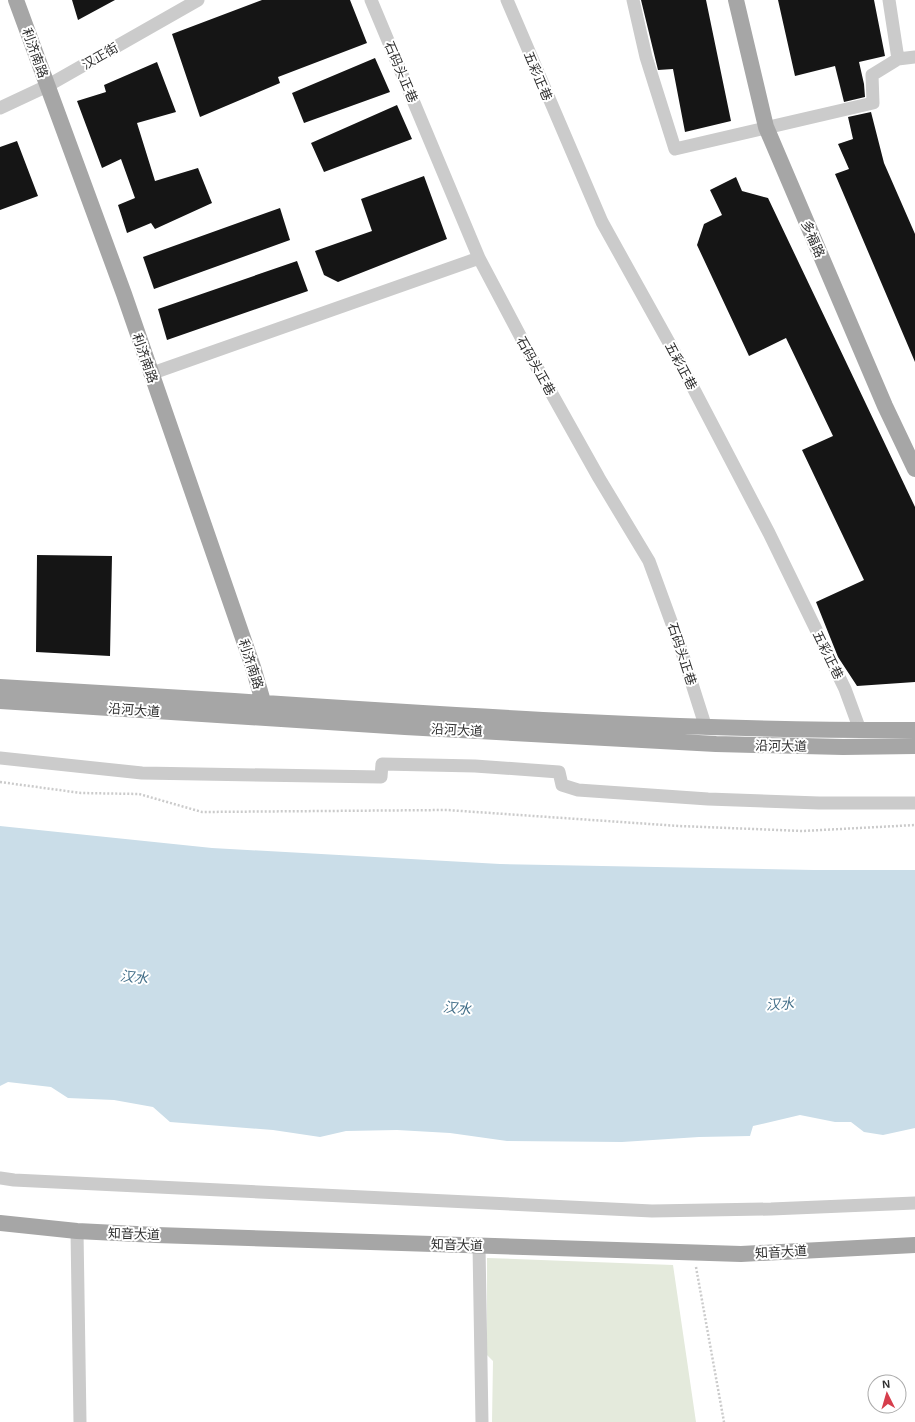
<svg xmlns="http://www.w3.org/2000/svg" width="915" height="1422" font-family="Helvetica,'Noto Sans SC',sans-serif">
<style>
.green{fill:#e4eadc}
.water{fill:#cadde8}
.building{fill:#151515}
.lines{fill:none;stroke-linecap:round;stroke-linejoin:round}
.path{stroke:#cbcbcb;stroke-width:2.5;stroke-dasharray:2 2;stroke-linecap:butt}
.minor{stroke:#cbcbcb;stroke-width:13}
.major{stroke:#a6a6a6;stroke-width:16}
.labels{text-anchor:middle;dominant-baseline:central;stroke-width:4;stroke-linejoin:round;paint-order:stroke}
.street-label{font-size:13px;fill:#2e2e2e;stroke:#fff}
.water-label{font-size:14px;font-style:italic;fill:#436f89;stroke:#fff}
</style>
<rect width="100%" height="100%" fill="#fff"/>
<path class="green" d="M487,1258l186,7 23,157h-204l1,-61 -6,-6z"/>
<path class="water" d="M0,826l212,22 288,16 314,6h101v258l-32,7 -19,-3 -13,-10h-16l-35,-7 -47,11 -3,10 -51,1 -77,5 -115,-1 -57,-8 -53,-3 -51,1 -26,6 -47,-7 -103,-8 -17,-15 -39,-7 -46,-2 -17,-11 -43,-5 -8,4z"/>
<path class="building" d="M72,0h43l-37,20z
M262,0h88l17,43 -89,34 2,6 -80,34 -28,-83z
M641,0h65l25,121 -46,11 -12,-63 -15,1z
M778,0h96l11,56 -26,6 5,22 1,13 -21,5 -9,-36 -40,10z
M375,58l15,34 -86,31 -12,-30z
M157,62l19,50 -39,11 18,58 43,-13 14,35 -57,26 -4,-6 -24,10 -9,-28 17,-7 -14,-39 -19,9 -25,-67 29,-9 -2,-7z
M397,105l15,34 -88,33 -13,-29z
M871,112l13,51 31,71v128l-80,-188 14,-5 -11,-25 15,-5 -5,-22z
M17,141l21,55 -38,14v-63z
M424,176l23,63 -109,43 -14,-7 -9,-24 57,-20 -11,-32z
M736,177l6,14 26,7 147,309v175l-58,4 -19,-29 -22,-55 48,-22 -62,-130 31,-14 -47,-98 -37,18 -52,-111 7,-21 18,-9 -12,-25z
M280,208l10,32 -136,49 -11,-32z
M297,261l11,30 -141,49 -9,-31z
M37,555l75,1 -2,100 -74,-4z"/>
<g class="lines">
<path class="path" d="M0,782l81,11 58,1 63,18 245,-2 232,16 124,5 112,-6
M696,1267l28,155"/>
<path class="minor" d="M371,0l108,258 55,104 65,116 50,83 30,82 27,85
M507,0l95,222 75,135 92,176 76,156 15,41
M633,0l13,57 29,92 198,-46 -1,-28 26,-16 17,-2
M889,0l9,59
M0,108l47,-22 151,-86
M150,374l329,-116
M0,758l142,15 239,4 1,-13 93,2 84,6 3,13 16,5 130,9 111,4h96
M0,1178l14,2 638,31 119,-2 144,-6
M77,1231l3,191
M479,1246l3,176"/>
<path class="major" d="M16,0l108,294 129,373 13,45
M736,0l30,127 119,279 30,63
M0,687c78,5 156,9 234,14 227,15 454,30 681,29
M0,701l405,26 311,17 127,3 72,-1
M0,1223l77,8 79,4 585,19 174,-9"/>
</g>
<g class="labels">
<g class="street-label">
<text transform="translate(35 53) rotate(70)">利济南路</text>
<text transform="translate(100 56) rotate(-30)">汉正街</text>
<text transform="translate(401 72) rotate(67)">石码头正巷</text>
<text transform="translate(538 76) rotate(67)">五彩正巷</text>
<text transform="translate(813 239) rotate(67)">多福路</text>
<text transform="translate(145 358) rotate(71)">利济南路</text>
<text transform="translate(536 366) rotate(61)">石码头正巷</text>
<text transform="translate(681 366) rotate(62)">五彩正巷</text>
<text transform="translate(682 654) rotate(72)">石码头正巷</text>
<text transform="translate(828 655) rotate(64)">五彩正巷</text>
<text transform="translate(251 664) rotate(72)">利济南路</text>
<text transform="translate(134 710) rotate(4)">沿河大道</text>
<text transform="translate(457 730) rotate(3)">沿河大道</text>
<text transform="translate(781 746) rotate(1)">沿河大道</text>
<text transform="translate(134 1234) rotate(2)">知音大道</text>
<text transform="translate(457 1245) rotate(2)">知音大道</text>
<text transform="translate(781 1252) rotate(-3)">知音大道</text>
</g>
<g class="water-label">
<text transform="translate(134 977) rotate(6)">汉水</text>
<text transform="translate(780 1004) rotate(-3)">汉水</text>
<text transform="translate(457 1008) rotate(6)">汉水</text>
</g>
</g>
<g transform="translate(887 1394) rotate(355)"><circle r="19" fill="#ffffff" stroke="#ababab"/>
<path d="M0-3L7 15L0 10L-7 15Z" fill="#d63e4c"/>
<text y="-6" font-size="11" font-weight="bold" text-anchor="middle" fill="#2e2e2e">N</text>
</g>
</svg>
